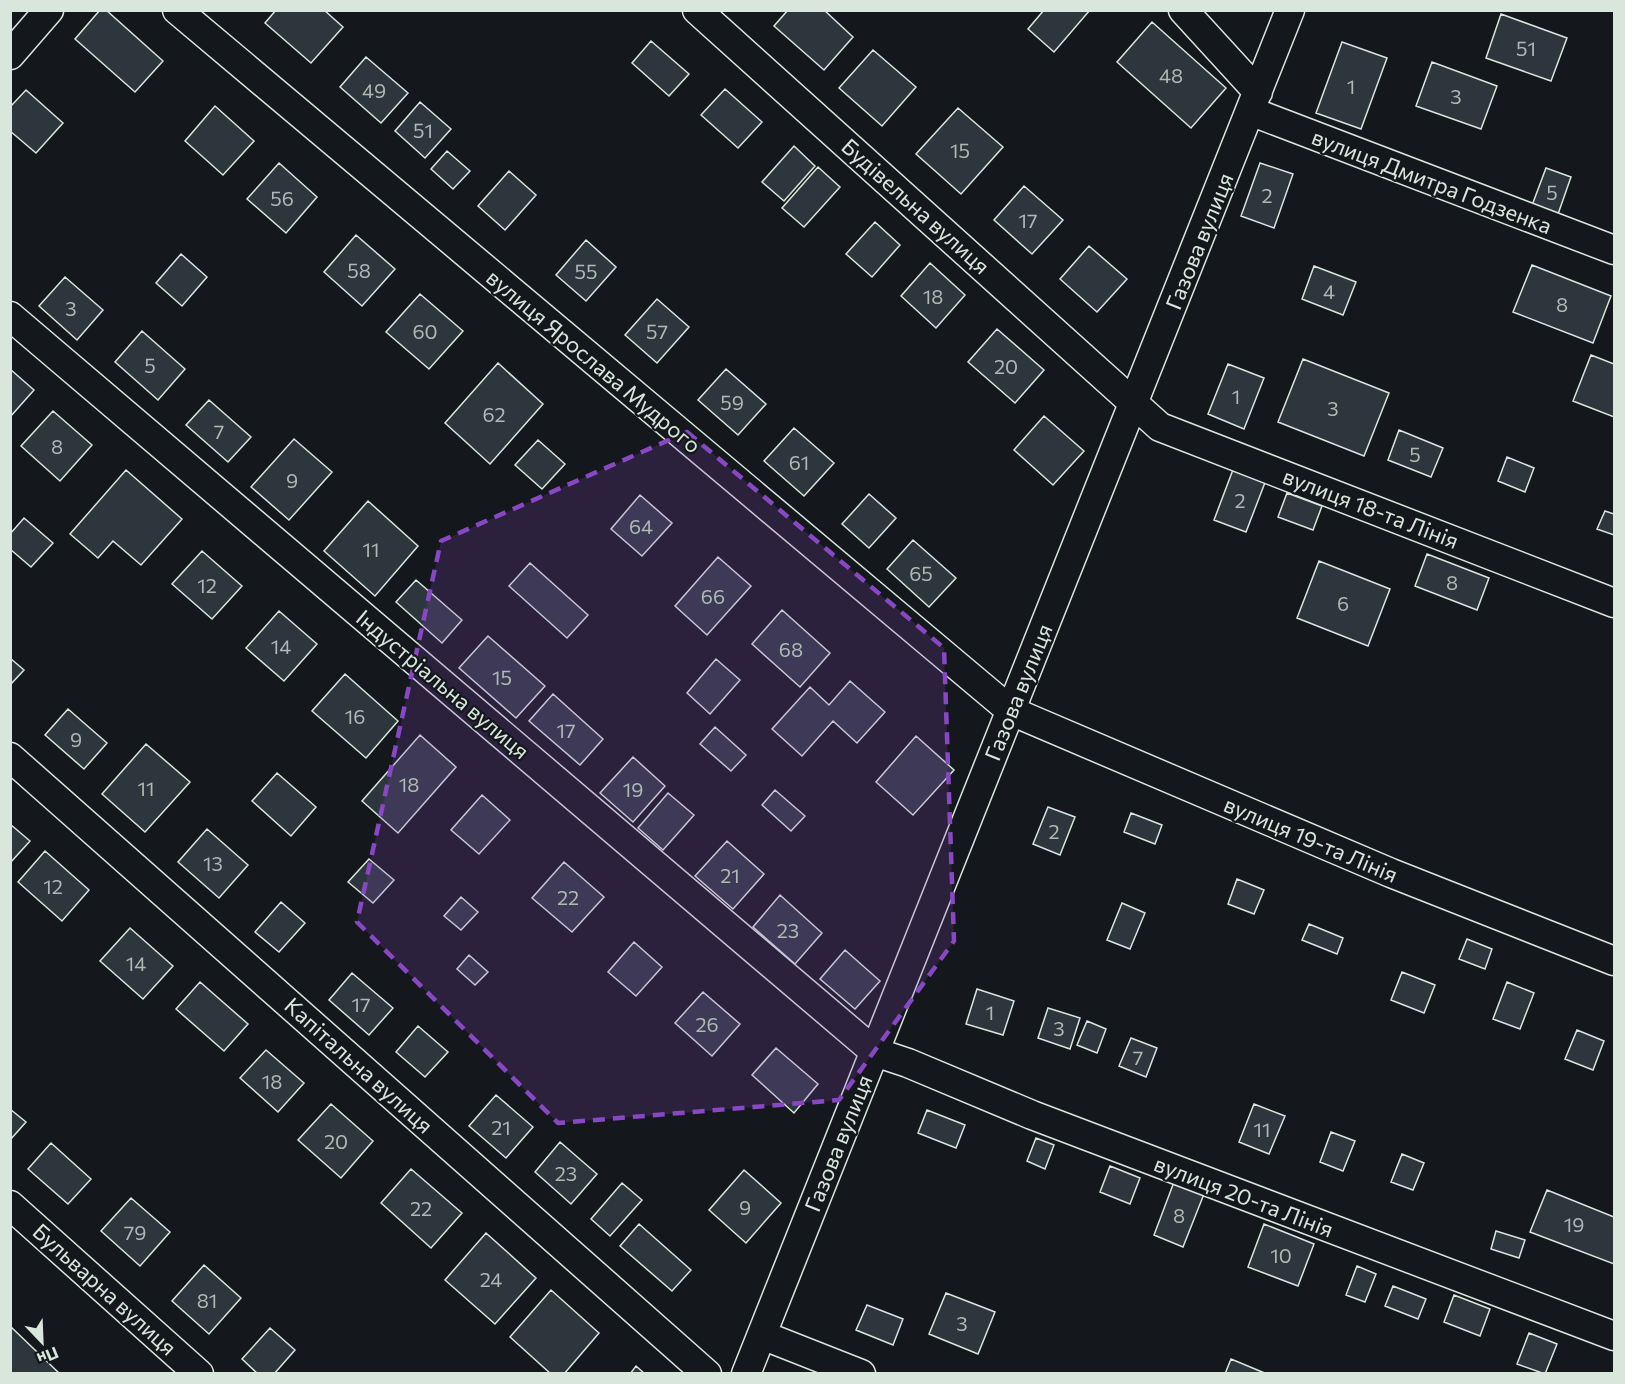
<svg xmlns="http://www.w3.org/2000/svg" width="1625" height="1384" font-family="Commissioner,sans-serif">
<style>
.building{fill:#2c363c;stroke:#d8e6dc;stroke-width:1.5}
.lines{fill:none;stroke-linecap:round;stroke-linejoin:round}
.minor-casing{stroke:#d8e6dc;stroke-width:31}
.minor{stroke:#14181c;stroke-width:28}
.marked{fill:#8948c3;fill-opacity:0.2;stroke:#8948c3;stroke-width:4.5;stroke-dasharray:12 8;stroke-linejoin:round}
.labels{text-anchor:middle;dominant-baseline:central;stroke-width:4.5;stroke-linejoin:round;paint-order:stroke}
.number-label{font-size:20px;fill:#adbab4}
.street-label{font-size:22px;fill:#d8e6dc;stroke:#14181c}
</style>
<rect width="100%" height="100%" fill="#14181c"/>
<path class="building" d="M100,10h6l57,51 -28,31 -60,-53z
M276,10h48l19,17 -32,36 -46,-40z
M788,10h36l29,27 -29,33 -50,-44z
M1044,10h46l-36,42 -26,-23z
M1501,14l66,24 -16,43 -65,-23z
M1152,22l74,66 -35,40 -74,-66z
M651,41l38,33 -20,22 -37,-33z
M1342,42l45,16 -26,71 -45,-16z
M873,50l43,37 -34,39 -43,-38z
M366,57l42,36 -27,30 -41,-36z
M1432,62l65,24 -16,43 -65,-23z
M725,89l37,33 -24,26 -37,-33z
M26,90l37,33 -27,30 -26,-22v-24z
M420,102l31,27 -26,29 -30,-27z
M215,106l39,35 -31,34 -38,-34z
M958,108l45,39 -42,47 -45,-40z
M794,146l21,20 -31,35 -22,-19z
M447,151l23,20 -17,18 -22,-20z
M279,163l38,34 -31,36 -39,-34z
M1260,163l33,11 -19,54 -33,-12z
M818,167l22,20 -36,40 -22,-19z
M1546,168l25,9 -14,40 -26,-9z
M509,171l27,24 -31,35 -27,-24z
M1024,186l39,34 -31,34 -38,-34z
M875,222l25,23 -28,32 -26,-23z
M356,235l39,34 -33,37 -38,-34z
M586,240l30,27 -30,34 -30,-26z
M1089,246l38,33 -30,33 -37,-33z
M181,254l26,23 -25,29 -26,-23z
M930,263l35,32 -29,33 -35,-32z
M1532,265l79,31 -18,47 -80,-31z
M1314,266l42,16 -13,33 -41,-16z
M65,277l38,33 -26,30 -38,-34z
M420,294l43,37 -34,38 -43,-37z
M657,299l32,28 -32,36 -32,-28z
M997,329l47,41 -29,33 -47,-41z
M142,331l43,38 -27,31 -43,-38z
M1591,355l23,9v53l-41,-16z
M1303,359l86,34 -25,63 -86,-34z
M498,363l45,41 -53,60 -45,-41z
M1228,364l36,14 -20,51 -36,-15z
M10,369l24,21 -24,27z
M726,369l40,35 -28,31 -40,-35z
M209,400l42,37 -23,25 -42,-37z
M53,411l39,34 -32,36 -39,-35z
M1044,416l40,35 -31,34 -39,-35z
M794,428l40,35 -30,33 -40,-35z
M1399,430l44,18 -12,29 -43,-17z
M294,439l38,33 -43,48 -38,-33z
M538,440l27,24 -23,25 -27,-24z
M1507,457l27,11 -9,24 -27,-11z
M1234,467l32,13 -20,52 -32,-12z
M126,470l56,49 -41,46 -28,-24 -15,17 -28,-24z
M1287,493l35,13 -9,24 -35,-13z
M869,494l27,24 -27,30 -27,-24z
M640,495l32,28 -30,33 -31,-27z
M368,501l50,45 -43,50 -51,-45z
M1605,511l9,3v21l-17,-6z
M24,518l29,25 -22,24 -21,-18v-15z
M913,540l43,38 -27,29 -42,-38z
M202,551l40,35 -30,33 -40,-35z
M1427,554l62,24 -12,32 -62,-24z
M718,557l33,29 -44,49 -32,-29z
M1319,561l71,28 -22,57 -71,-28z
M530,563l58,52 -21,23 -58,-52z
M416,580l46,40 -20,23 -46,-41z
M782,610l48,43 -30,34 -48,-43z
M279,611l38,33 -33,37 -38,-33z
M488,636l57,50 -29,32 -57,-50z
M10,658l14,12 -14,15z
M716,659l24,21 -30,34 -23,-21z
M345,674l53,47 -32,37 -54,-47z
M850,681l35,31 -28,31 -24,-22 -31,35 -30,-27 38,-42 19,18z
M553,694l50,45 -23,26 -51,-44z
M68,709l39,34 -23,26 -39,-34z
M715,727l31,28 -15,16 -31,-27z
M420,735l36,32 -58,66 -36,-32z
M916,736l38,34 -41,45 -37,-33z
M146,744l44,38 -45,50 -43,-38z
M633,757l32,29 -32,36 -33,-29z
M277,773l39,34 -25,29 -39,-35z
M775,790l30,26 -14,15 -29,-26z
M668,793l26,22 -31,35 -25,-22z
M482,795l28,25 -31,34 -28,-24z
M1048,807l27,10 -15,38 -27,-11z
M1131,813l31,12 -7,19 -31,-12z
M10,824l20,17 -20,22z
M207,829l41,36 -29,33 -41,-36z
M727,841l37,33 -31,35 -38,-33z
M45,851l44,39 -27,31 -44,-39z
M369,859l25,21 -21,23 -25,-21z
M564,862l40,35 -32,35 -40,-34z
M1237,879l27,11 -10,24 -26,-10z
M780,895l42,38 -27,31 -42,-37z
M461,897l17,15 -17,18 -17,-14z
M281,902l24,21 -26,29 -24,-20z
M1122,903l23,10 -15,36 -23,-9z
M1309,924l34,14 -6,16 -35,-14z
M130,928l43,38 -30,33 -43,-38z
M1467,939l25,10 -7,20 -26,-10z
M634,942l28,25 -26,29 -28,-24z
M845,950l35,31 -25,28 -35,-30z
M469,955l19,17 -13,13 -18,-16z
M1402,972l33,13 -11,28 -33,-13z
M352,973l41,35 -24,27 -40,-35z
M200,982l48,42 -24,27 -48,-42z
M1507,982l27,11 -14,36 -27,-10z
M977,989l37,12 -11,34 -37,-11z
M703,992l37,32 -28,32 -37,-33z
M1048,1008l32,10 -10,31 -32,-11z
M1087,1021l19,8 -9,24 -20,-8z
M418,1026l30,26 -23,25 -29,-25z
M1577,1030l27,11 -11,29 -28,-11z
M1131,1038l26,10 -11,29 -27,-11z
M776,1048l42,36 -24,29 -42,-38z
M266,1050l38,33 -26,29 -38,-34z
M496,1095l37,32 -27,31 -37,-32z
M331,1104l42,37 -32,37 -43,-38z
M1254,1104l31,12 -16,38 -30,-12z
M10,1109l16,13 -16,18z
M927,1110l38,15 -9,23 -38,-15z
M1331,1132l24,9 -12,30 -23,-9z
M1036,1138l18,7 -9,24 -18,-8z
M560,1142l37,32 -26,30 -36,-32z
M51,1143l40,36 -23,25 -40,-35z
M1402,1154l22,9 -11,27 -22,-8z
M1110,1166l30,12 -10,26 -30,-12z
M411,1169l51,44 -31,35 -50,-45z
M744,1170l37,33 -35,40 -37,-33z
M1174,1182l30,12 -21,53 -29,-12z
M622,1183l20,17 -32,36 -19,-17z
M1547,1190l67,27v47l-84,-32z
M131,1198l39,34 -30,34 -39,-35z
M639,1224l52,46 -19,21 -52,-45z
M1264,1224l50,20 -16,42 -50,-19z
M1496,1231l29,9 -6,18 -28,-9z
M486,1233l50,45 -41,46 -50,-44z
M204,1265l37,33 -32,36 -37,-33z
M1357,1266l19,8 -11,28 -19,-7z
M1393,1286l33,13 -8,20 -33,-13z
M551,1290l48,43 -35,41h-13l-41,-37z
M946,1293l49,19 -17,42 -49,-20z
M1454,1295l36,14 -10,27 -36,-14z
M867,1305l36,14 -10,26 -37,-15z
M10,1326l50,48h-50z
M270,1328l25,22 -21,24h-16l-16,-15z
M1529,1333l28,11 -12,30 -28,-10z
M1231,1359l36,15h-42z
M636,1366l9,8h-15z"/>
<g class="lines">
<g class="minor-casing">
<path id="minor" d="M177,10l834,701 380,162 223,88
M697,10l463,417 454,176
M1183,10l75,82
M10,55l39,-45
M1250,111l364,139
M10,316l865,736 33,11 124,52 582,221
M10,757l697,617
M10,1205l189,169
M762,1335l99,39
M746,1374l544,-1364"/>
</g>
<use href="#minor" class="minor"/>
</g>
<path class="marked" d="M687,432l257,216 10,293 -115,159 -281,23 -201,-201 84,-381z"/>
<g class="labels">
<g class="number-label">
<text x="1526" y="48">51</text>
<text x="1171" y="75">48</text>
<text x="1351" y="86">1</text>
<text x="374" y="90">49</text>
<text x="1456" y="96">3</text>
<text x="423" y="130">51</text>
<text x="960" y="150">15</text>
<text x="1552" y="192">5</text>
<text x="1267" y="195">2</text>
<text x="282" y="198">56</text>
<text x="1028" y="220">17</text>
<text x="359" y="270">58</text>
<text x="586" y="271">55</text>
<text x="1329" y="291">4</text>
<text x="933" y="296">18</text>
<text x="1562" y="304">8</text>
<text x="71" y="308">3</text>
<text x="425" y="331">60</text>
<text x="657" y="331">57</text>
<text x="150" y="365">5</text>
<text x="1006" y="366">20</text>
<text x="1236" y="396">1</text>
<text x="732" y="402">59</text>
<text x="1333" y="408">3</text>
<text x="494" y="414">62</text>
<text x="219" y="431">7</text>
<text x="57" y="446">8</text>
<text x="1415" y="454">5</text>
<text x="799" y="462">61</text>
<text x="292" y="480">9</text>
<text x="1240" y="500">2</text>
<text x="641" y="526">64</text>
<text x="371" y="549">11</text>
<text x="921" y="573">65</text>
<text x="1452" y="582">8</text>
<text x="207" y="585">12</text>
<text x="713" y="596">66</text>
<text x="1343" y="603">6</text>
<text x="281" y="646">14</text>
<text x="791" y="649">68</text>
<text x="502" y="677">15</text>
<text x="355" y="716">16</text>
<text x="566" y="730">17</text>
<text x="76" y="739">9</text>
<text x="409" y="784">18</text>
<text x="146" y="788">11</text>
<text x="633" y="789">19</text>
<text x="1054" y="831">2</text>
<text x="213" y="863">13</text>
<text x="730" y="875">21</text>
<text x="53" y="886">12</text>
<text x="568" y="897">22</text>
<text x="788" y="930">23</text>
<text x="136" y="963">14</text>
<text x="361" y="1004">17</text>
<text x="990" y="1012">1</text>
<text x="707" y="1024">26</text>
<text x="1059" y="1028">3</text>
<text x="1138" y="1057">7</text>
<text x="272" y="1081">18</text>
<text x="501" y="1127">21</text>
<text x="1262" y="1129">11</text>
<text x="336" y="1141">20</text>
<text x="566" y="1173">23</text>
<text x="745" y="1207">9</text>
<text x="421" y="1208">22</text>
<text x="1179" y="1215">8</text>
<text x="1574" y="1224">19</text>
<text x="135" y="1232">79</text>
<text x="1281" y="1255">10</text>
<text x="491" y="1279">24</text>
<text x="207" y="1300">81</text>
<text x="962" y="1323">3</text>
</g>
<g class="street-label">
<text transform="translate(1432 181) rotate(21)">вулиця Дмитра Годзенка</text>
<text transform="translate(916 206) rotate(42)">Будівельна вулиця</text>
<text transform="translate(1199 241) rotate(-68)">Газова вулиця</text>
<text transform="translate(594 361) rotate(40)">вулиця Ярослава Мудрого</text>
<text transform="translate(1371 508) rotate(21)">вулиця 18-та Лінія</text>
<text transform="translate(443 684) rotate(40)">Індустріальна вулиця</text>
<text transform="translate(1018 692) rotate(-68)">Газова вулиця</text>
<text transform="translate(1311 839) rotate(23)">вулиця 19-та Лінія</text>
<text transform="translate(359 1065) rotate(42)">Капітальна вулиця</text>
<text transform="translate(838 1143) rotate(-68)">Газова вулиця</text>
<text transform="translate(1244 1196) rotate(21)">вулиця 20-та Лінія</text>
<text transform="translate(105 1289) rotate(42)">Бульварна вулиця</text>
</g>
</g>
<rect width="1625" height="1384" fill="none" stroke="#d8e6dc" stroke-width="24"/>
<g transform="translate(42 1342) rotate(157)" stroke="#14181c" stroke-width="4.5" paint-order="stroke">
<path d="M0-4.5L10 22L0 15L-10 22Z" fill="#d8e6dc"/>
<text y="-9" font-size="16" font-weight="bold" text-anchor="middle" fill="#d8e6dc">Пн</text>
</g>
</svg>
